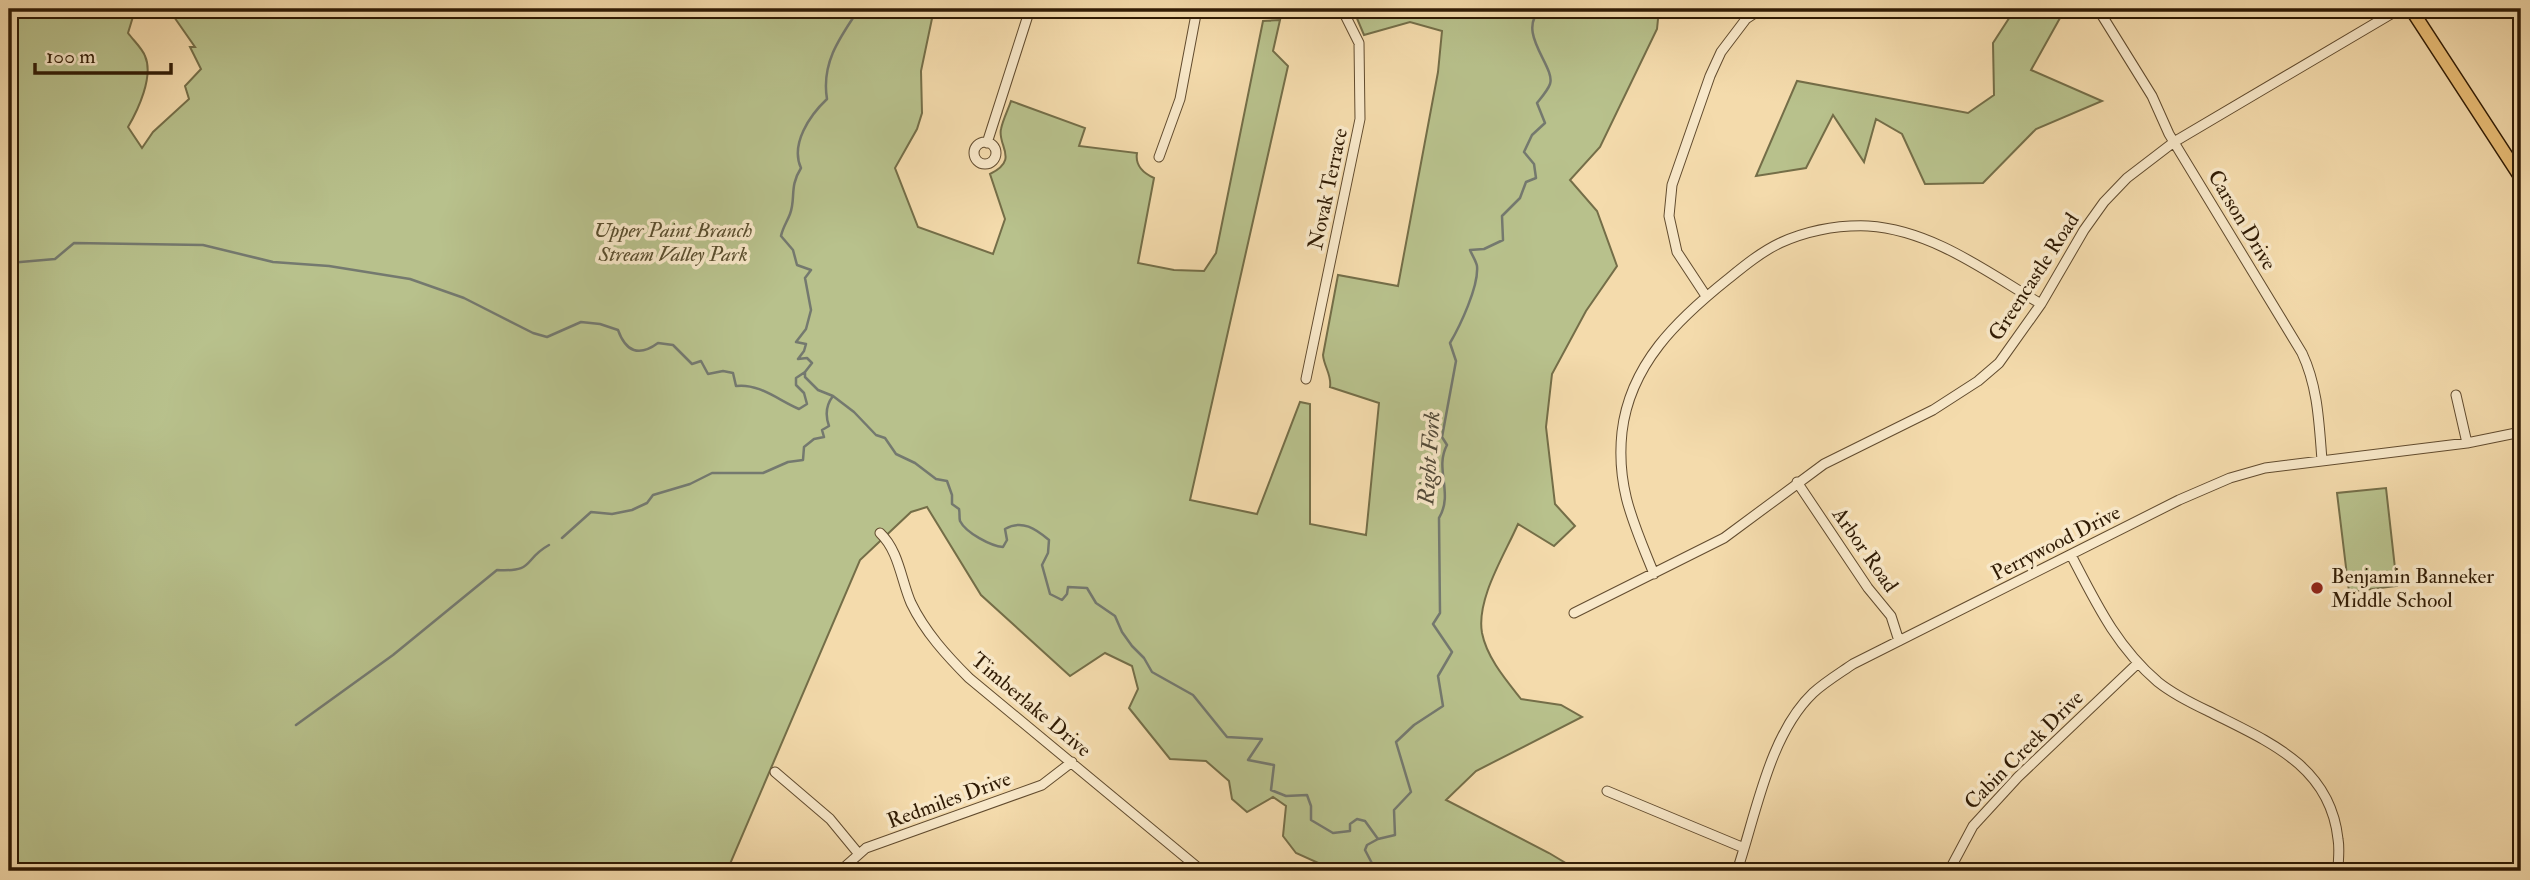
<svg xmlns="http://www.w3.org/2000/svg" width="2530" height="880" font-family="'IM FELL Double Pica',serif">
<style>
.green{fill:#b8c18c;stroke:#746e48;stroke-width:2}
.lines{fill:none;stroke-linecap:round;stroke-linejoin:round}
.stream{stroke:#74796f;stroke-width:2.5}
.minor-casing{stroke:#614b2e;stroke-width:11}
.major-casing{stroke:#301b04;stroke-width:15}
.minor{stroke:#f8e8c9;stroke-width:9}
.major{stroke:#eabe76;stroke-width:12}
.poi-dot{fill:#8f2418;stroke:#f8e8c9;stroke-width:2.5}
.labels{text-anchor:middle;dominant-baseline:central;stroke-width:7;stroke-linejoin:round;paint-order:stroke}
.street-label{font-size:21px;fill:#301b04;stroke:#f8e8c9}
.park-label{font-size:21px;font-style:italic;fill:#594d2d;stroke:#f8e8c9}
.poi-label{font-size:21px;fill:#301b04;stroke:#f8e8c9;text-anchor:start}
.water-label{font-size:23px;font-style:italic;fill:#524a39;stroke:#f8e8c9}
</style>
<rect width="100%" height="100%" fill="#f4dbac"/>
<filter id="stains"><feTurbulence type="fractalNoise" baseFrequency=".00286" numOctaves="4"/><feColorMatrix values="0 0 0 0 .2 0 0 0 0 .09 0 0 0 0 .02 0 0 0 .5 -.17"/></filter>
<radialGradient id="worn" r=".72"><stop offset=".6" stop-color="#630" stop-opacity="0"/><stop offset="1" stop-color="#630" stop-opacity=".3"/></radialGradient>
<path class="green" d="M25,9l110,1 -7,23c5,7 14,15 17,23 9,20 -7,54 -17,71l14,21 11,-16 36,-33 -4,-13 16,-17 -11,-22h5l-23,-33v-5h762l-13,62 1,42 -5,16 -22,39 23,59 75,27 12,-35 -15,-45c30,-15 7,-28 11,-45 2,-10 7,-19 10,-28l74,27 -6,18 58,7c-2,12 6,20 17,25l-16,85 36,7 30,1 12,-18 47,-232 17,-1 -7,31 15,15 -98,434 67,14 43,-112 10,2v120l56,11 13,-132 -49,-16c2,-12 -6,-20 -7,-32l15,-80 60,11 40,-214 4,-41 -32,-9 -46,13 -11,-26h306l-2,20 -57,118 -30,33 27,31 20,55 -31,45 -34,63 -6,53 9,77 20,22 -21,20 -36,-22c-13,30 -42,75 -36,109 5,25 24,47 39,66l40,6 21,12 -106,54 -30,29 103,53 30,18h-243l-40,-18 -13,-17 3,-30 -13,-9 -26,15 -15,-13 -3,-18 -23,-20 -36,-2 -41,-51 9,-19 -6,-23 -27,-13 -35,23 -89,-81 -54,-88 -16,5 -51,48 -133,311h-718v-849z
M2015,9h39l6,9 -29,52 71,31 -66,28 -53,54 -58,1 -23,-50 -26,-15 -12,43 -31,-47 -27,53 -50,8 41,-95 171,32 26,-18 -1,-52z
M2386,488l11,98 -48,6 -12,-99z"/>
<g class="lines">
<path class="stream" d="M859,9c-19,28 -38,54 -32,90 -17,16 -37,45 -26,69 -12,19 -5,30 -11,46 -3,8 -7,13 -9,22l12,14 4,15 14,5 -6,8 6,32 -5,19 -10,13 10,2 -2,7 -6,8 9,-1 5,5 -7,9v5l13,13 15,6 21,16 22,23 9,3 11,16 19,9 21,16 11,2 5,14v9l7,5c1,4 0,8 1,12 6,12 31,25 43,26l4,-7 -2,-11c17,-10 31,0 44,11l-1,13 -6,12 8,29 12,6 5,-6 1,-7 19,1 9,15 19,13 7,16 10,14 12,12 8,14 41,23 34,42 35,2 -14,21 26,5 -3,25 15,6 21,-1 4,11v14l22,13 17,-2v-7l7,-5 8,2 13,18
M9,263l46,-4 19,-16 129,2 70,17 56,4 81,13 54,19 69,35 14,4 34,-15 19,2 18,6c8,22 21,27 40,13l15,2 19,19 9,-3 7,13 15,-3 10,2 3,13c23,-3 42,14 63,23l8,-5 -3,-11 -8,-8v-7l9,-6
M562,538l29,-26 21,2 20,-4 15,-7 6,-8 37,-11 22,-11h51l25,-11 15,-2 1,-13 10,-8 10,-2 -2,-7 7,-4c-4,-11 -3,-21 4,-30
M296,725l97,-70 104,-85c39,2 25,-10 52,-25
M1376,871l-11,-21 2,-5 11,-6 17,-4 -1,-25 17,-18 -15,-50 18,-17 29,-19 -5,-30 14,-24 -19,-28 7,-11 -1,-95c15,-25 -5,-49 8,-73l-5,-8 14,-76 -6,-18c10,-17 29,-57 27,-77 -1,-5 -5,-11 -7,-16l14,-1 19,-9 -1,-24 18,-18 6,-16 10,-4 -2,-14 -10,-12 8,-17 13,-12 -8,-20c4,-5 11,-13 13,-19 6,-17 -35,-52 -9,-75"/>
<g class="minor-casing">
<path id="minor" d="M1905,9l10,4
M2098,9l54,87 17,38 133,219c16,34 17,70 20,107
M974 153a11 11 0 1 1 22 0a11 11 0 1 1-22 0Z
M987,143l43,-134
M1159,157l21,-58 17,-90
M1706,296l-29,-44 -8,-36 3,-31 38,-109 11,-24 25,-33 15,-10
M1306,379l54,-260 -1,-76 -17,-34
M2456,395l11,48
M1797,482l71,106 23,28 8,25
M880,533c19,18 21,47 31,70 14,29 36,53 58,75l233,193
M2071,555c25,48 45,91 87,127 15,12 33,21 50,29 59,30 122,54 130,128 2,11 0,22 0,32
M1654,574c-20,-50 -38,-86 -32,-142 8,-68 56,-113 106,-153 16,-13 33,-27 52,-36 27,-12 59,-18 88,-17 64,4 119,46 173,78
M1574,613l150,-75 100,-74 109,-54 45,-29 21,-18 42,-59 43,-74 20,-28 23,-24 47,-36 222,-131 8,-2
M775,772l55,47 28,34
M1607,791l137,57
M840,871l26,-23 176,-63 30,-23
M1737,871c19,-56 32,-136 76,-178 12,-11 27,-20 40,-29l326,-164 51,-22 35,-10 202,-25 54,-11
M1949,871l24,-45 45,-49 120,-114"/>
</g>
<g class="major-casing">
<path id="major" d="M2411,9l110,169"/>
</g>
<use href="#minor" class="minor"/>
<use href="#major" class="major"/>
</g>
<circle class="poi-dot" cx="2317" cy="588" r="7"/>
<g class="labels">
<g class="street-label">
<text transform="translate(1328 189) rotate(-78)">Novak Terrace</text>
<text transform="translate(2242 220) rotate(59)">Carson Drive</text>
<text transform="translate(2034 277) rotate(-57)">Greencastle Road</text>
<text transform="translate(2056 543) rotate(-27)">Perrywood Drive</text>
<text transform="translate(1865 550) rotate(55)">Arbor Road</text>
<text transform="translate(1031 705) rotate(40)">Timberlake Drive</text>
<text transform="translate(2024 750) rotate(-45)">Cabin Creek Drive</text>
<text transform="translate(949 800) rotate(-20)">Redmiles Drive</text>
</g>
<g class="park-label">
<text x="673" y="230">Upper Paint Branch<tspan x="673" dy="24">Stream Valley Park</tspan></text>
</g>
<g class="poi-label">
<text x="2331" y="576">Benjamin Banneker<tspan x="2331" dy="24">Middle School</tspan></text>
</g>
<g class="water-label">
<text transform="translate(1429 458) rotate(-86)">Right Fork</text>
</g>
</g>
<rect width="2530" height="880" fill="none" stroke="#f4dbac" stroke-width="35"/>
<rect x="10" y="10" width="2509" height="859" fill="none" stroke="#301b04" stroke-width="3.5"/>
<rect x="18" y="18" width="2495" height="845" fill="none" stroke="#301b04" stroke-width="2"/>
<path d="M35 63v10h136v-10" fill="none" stroke="#301b04" stroke-width="3.5"/>
<text x="46" y="63" font-size="21" fill="#301b04" stroke="#f8e8c9" stroke-width="5" paint-order="stroke">100 m</text>
<rect width="100%" height="100%" filter="url(#stains)"/>
<rect width="100%" height="100%" fill="url(#worn)"/>
</svg>
